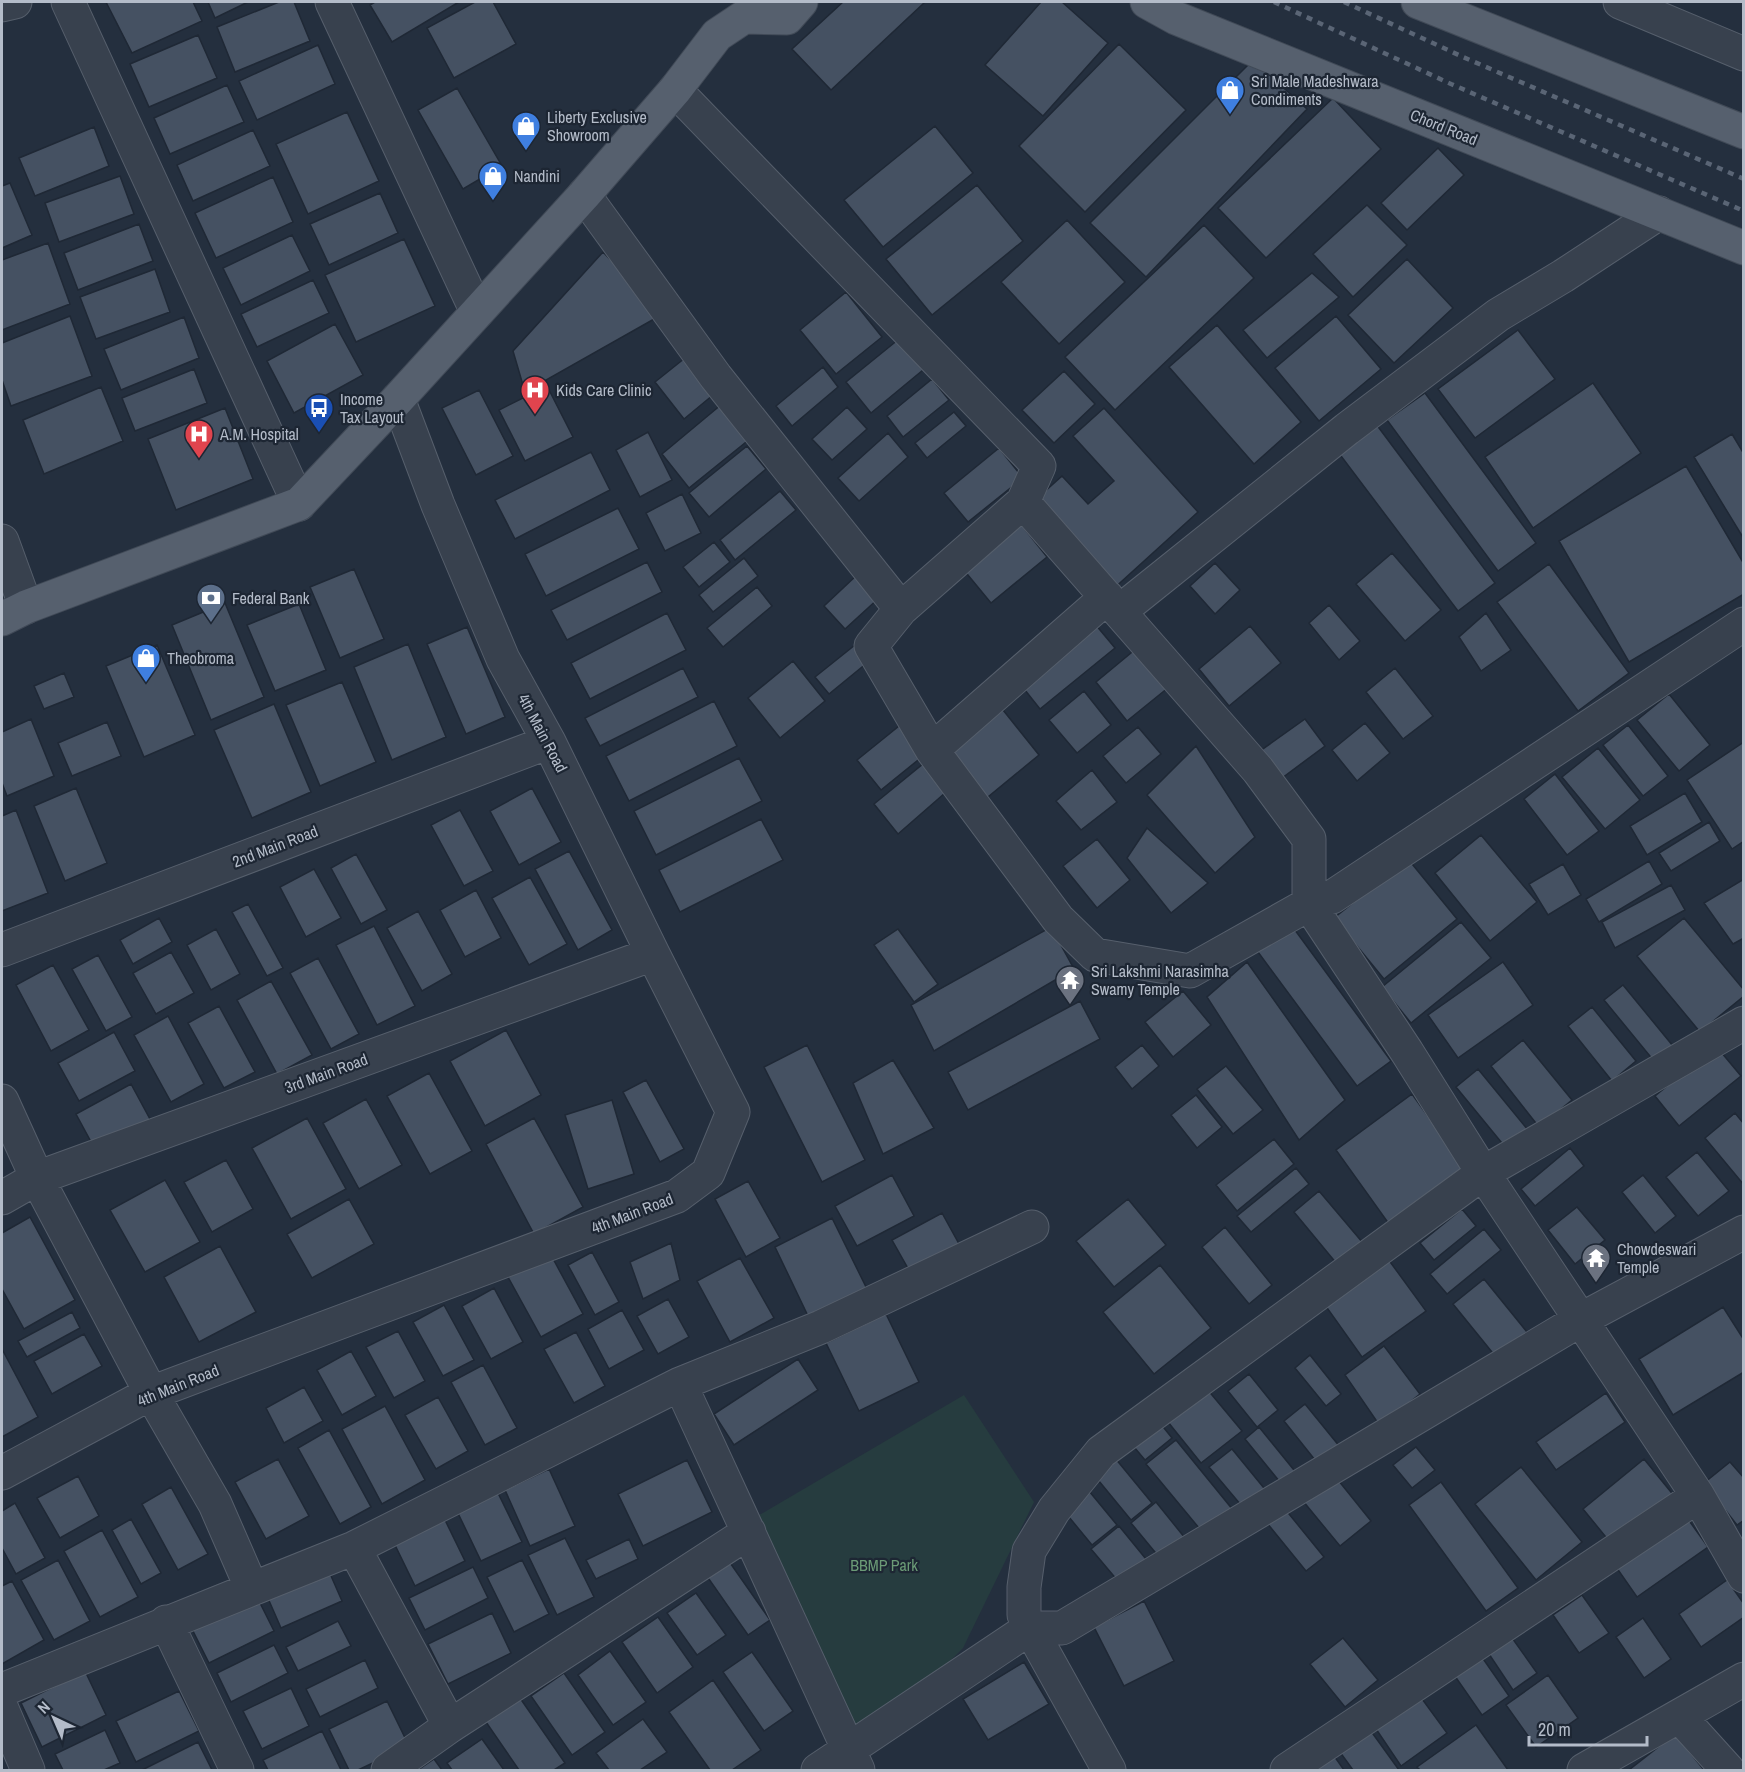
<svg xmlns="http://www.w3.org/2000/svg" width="1745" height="1772" font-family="'Archivo Narrow',sans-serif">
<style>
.green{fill:#263c3f}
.building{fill:#455162;stroke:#1f2835;stroke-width:1.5}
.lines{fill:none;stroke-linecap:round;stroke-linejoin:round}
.minor-casing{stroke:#565f6c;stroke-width:35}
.major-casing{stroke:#414a57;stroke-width:35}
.minor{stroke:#38414e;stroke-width:33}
.major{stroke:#56606e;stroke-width:33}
.rail{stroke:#5a6575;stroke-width:4.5;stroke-dasharray:6 6;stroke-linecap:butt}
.labels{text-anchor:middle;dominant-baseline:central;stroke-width:4.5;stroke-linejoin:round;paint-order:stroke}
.poi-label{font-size:16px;fill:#b4bcc9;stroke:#1d2633;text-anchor:start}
.street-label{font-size:16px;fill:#b4bcc9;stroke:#1d2633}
.park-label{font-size:16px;fill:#6b9a76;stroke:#1d2633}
</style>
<rect width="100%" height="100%" fill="#242f3e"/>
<path class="green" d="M964,1395l70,107 -71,146 -28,28 -82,70 -109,-222z"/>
<path class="building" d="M106,2h87l9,19 -70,32z
M208,2h40l-33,16z
M279,2h15l16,39 -75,31 -18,-45z
M375,2h84l-67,40 -22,-37z
M475,2h18l23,42 -62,34 -27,-50z
M843,2h82l-94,88 -39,-41z
M1041,2h21l46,41 -65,73 -58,-51z
M198,35l19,43 -68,29 -19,-43z
M1119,44l67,66 -101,102 -66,-66z
M318,45l17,39 -78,36 -18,-39z
M1253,60l54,49 -161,168 -56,-54z
M227,85l17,37 -74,32 -16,-36z
M457,88l45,78 -39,23 -45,-79z
M1333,98l48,51 -115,109 -48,-50z
M347,112l32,69 -71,33 -32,-70z
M935,126l38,47 -90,74 -39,-47z
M94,127l15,39 -74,30 -16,-38z
M253,130l17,36 -77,35 -16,-36z
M1438,148l26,27 -57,55 -26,-27z
M120,176l14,38 -75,28 -14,-39z
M273,177l20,45 -77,36 -21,-45z
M10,183l22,52 -30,13v-62z
M977,185l46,56 -91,74 -46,-56z
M380,193l18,40 -69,32 -19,-41z
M1367,205l40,40 -54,52 -40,-43z
M1067,220l58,62 -66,62 -58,-62z
M139,224l14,37 -75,29 -14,-37z
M1204,225l50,53 -139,132 -50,-53z
M292,235l18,36 -69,34 -18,-37z
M404,239l31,67 -79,36 -31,-67z
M48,243l22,61 -68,26v-70z
M603,252l60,62 -138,78 -12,-41z
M1407,259l46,49 -59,55 -46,-48z
M155,269l15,43 -74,27 -16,-42z
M1312,273l27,24 -72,61 -24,-28z
M313,280l16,33 -72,34 -16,-33z
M846,292l36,45 -46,37 -36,-44z
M70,316l22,60 -81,30 -9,-26v-37z
M1336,316l45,53 -62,52 -44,-53z
M184,317l15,41 -78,32 -17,-41z
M335,324l28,51 -69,38 -27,-52z
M1217,325l84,97 -47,42 -85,-97z
M1518,330l37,49 -80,59 -37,-49z
M899,339l24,31 -52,43 -25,-31z
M690,354l29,36 -35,29 -29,-37z
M823,367l15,20 -46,39 -16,-20z
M194,369l13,34 -72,28 -13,-33z
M1064,371l31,33 -41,39 -32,-33z
M932,379l17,21 -46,37 -16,-21z
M1593,383l48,70 -108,75 -48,-71z
M547,386l26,51 -48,24 -26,-51z
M101,387l22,54 -79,33 -21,-54z
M479,390l34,66 -37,19 -34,-67z
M1425,393l111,150 -38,28 -111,-151z
M728,399l28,35 -67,54 -27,-34z
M847,407l20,22 -35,31 -20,-21z
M225,408l28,71 -77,31 -28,-71z
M1104,408l94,104 -87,79 -79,-88 30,-27 26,28 26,-23 -41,-45z
M954,412l12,14 -39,32 -12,-15z
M1376,424l119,159 -37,28 -120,-159z
M648,432l24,48 -32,17 -24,-47z
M888,433l20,24 -49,44 -21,-23z
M1732,434l12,20v85l-50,-82z
M747,446l19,23 -57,48 -20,-24z
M999,448l24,30 -55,44 -24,-29z
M591,452l19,38 -95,49 -20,-39z
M1686,466l58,98v30l-115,68 -70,-121z
M780,491l16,19 -61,50 -15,-20z
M682,494l19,39 -36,18 -19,-38z
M618,508l21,41 -93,47 -21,-42z
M1020,523l27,34 -56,46 -28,-34z
M714,542l16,20 -31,25 -16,-20z
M1392,553l49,57 -36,31 -49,-57z
M744,558l14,18 -45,36 -14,-17z
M647,562l15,30 -95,48 -16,-30z
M1215,563l25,27 -25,24 -25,-28z
M1549,564l80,109 -51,38 -81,-109z
M354,569l30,70 -44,19 -30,-71z
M858,574l22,23 -35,32 -21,-23z
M757,587l15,19 -49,41 -16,-19z
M225,603l39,94 -53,23 -39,-95z
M299,604l27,66 -51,21 -28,-66z
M1329,605l31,36 -21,19 -30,-37z
M667,613l19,37 -96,49 -19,-36z
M1486,613l25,37 -30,21 -22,-34z
M1095,624l20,24 -75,61 -19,-24z
M1250,626l31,37 -52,43 -30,-37z
M467,627l38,90 -39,17 -39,-90z
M860,641l13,17 -44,36 -14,-17z
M408,644l38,93 -54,23 -38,-93z
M157,645l38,90 -51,22 -38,-91z
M1137,648l32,39 -42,34 -31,-39z
M793,661l32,40 -45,37 -32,-40z
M683,668l15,29 -98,49 -15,-28z
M1395,668l38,48 -30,23 -37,-47z
M64,673l10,24 -30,12 -10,-23z
M342,682l34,80 -56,24 -34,-81z
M1084,691l27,34 -34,28 -28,-33z
M1669,694l41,51 -31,26 -42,-51z
M714,701l23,45 -108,55 -23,-45z
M274,704l37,88 -59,26 -38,-88z
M999,705l40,50 -56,46 -40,-50z
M31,719l23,57 -47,20 -5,-13v-51z
M1305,719l20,27 -51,38 -21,-28z
M107,722l14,34 -49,20 -14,-33z
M904,722l24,30 -47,38 -24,-30z
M1365,723l25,30 -33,28 -25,-31z
M1628,725l40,51 -25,20 -40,-51z
M1138,727l23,27 -35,29 -23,-27z
M1744,742v99l-12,8 -45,-69z
M1196,746l59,91 -40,36 -68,-78z
M1598,748l42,52 -35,29 -43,-52z
M739,758l23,43 -106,54 -22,-44z
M929,759l24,27 -55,48 -24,-30z
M1092,770l25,32 -36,28 -25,-29z
M1555,774l44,57 -32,24 -43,-56z
M76,788l31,75 -42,18 -31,-75z
M532,788l29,54 -42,23 -29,-54z
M1685,793l17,29 -55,33 -17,-29z
M16,810l32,83 -46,18v-95z
M460,810l33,61 -29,15 -33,-61z
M761,819l22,41 -103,52 -21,-42z
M1709,822l11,19 -49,30 -12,-18z
M1147,828l61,55 -37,30 -44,-55z
M1481,835l56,67 -47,39 -55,-68z
M1097,839l33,41 -33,28 -34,-42z
M569,851l43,79 -34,20 -43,-81z
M356,854l31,56 -26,14 -30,-56z
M1408,859l49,60 -73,60 -50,-61z
M1649,861l13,23 -63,38 -13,-23z
M1563,864l18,31 -33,20 -19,-31z
M314,869l27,49 -35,19 -26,-50z
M530,877l37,67 -38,21 -37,-67z
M1744,879v59l-11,6 -29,-41z
M1671,885l14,25 -70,38 -13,-26z
M476,890l25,48 -36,19 -25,-47z
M248,904l35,64 -16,8 -35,-64z
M418,911l34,63 -30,17 -35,-63z
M159,918l13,24 -39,22 -13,-24z
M1684,918l60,72v6l-44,36 -63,-76z
M1461,922l30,36 -80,65 -29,-36z
M374,926l41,80 -38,19 -41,-80z
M1292,926l99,135 -34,25 -99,-134z
M1051,927l23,42 -140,82 -23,-46z
M216,929l24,45 -29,16 -24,-45z
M898,929l40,55 -24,18 -40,-57z
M171,952l23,41 -38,21 -23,-41z
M98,955l34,62 -26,14 -34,-62z
M318,958l41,76 -28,15 -41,-76z
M1247,962l98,138 -46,40 -92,-143z
M1503,962l30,43 -75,53 -30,-43z
M53,965l36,65 -38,21 -35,-66z
M271,981l41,74 -35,19 -40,-74z
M1623,985l50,61 -19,15 -50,-61z
M1183,991l28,34 -38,32 -28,-35z
M1080,1001l20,38 -132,71 -20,-38z
M219,1006l36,66 -31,16 -36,-65z
M1592,1007l44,54 -24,20 -44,-55z
M168,1016l36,68 -33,18 -37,-67z
M506,1030l35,65 -56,31 -35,-65z
M114,1032l21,39 -56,30 -21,-38z
M1523,1040l49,60 -33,27 -48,-61z
M807,1045l58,115 -43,22 -58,-115z
M1142,1045l17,21 -27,23 -17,-22z
M1716,1046l25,30 -62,50 -24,-30z
M893,1060l41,68 -51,26 -30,-71z
M1226,1066l37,44 -30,24 -36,-45z
M1478,1069l50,61 -22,18 -50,-61z
M429,1073l43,78 -42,23 -43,-78z
M646,1080l38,69 -24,13 -37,-70z
M131,1084l20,37 -55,30 -20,-37z
M1412,1094l53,74 -76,56 -53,-74z
M1196,1095l26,32 -25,21 -26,-33z
M366,1099l36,66 -43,24 -36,-66z
M612,1100l22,74 -46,15 -23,-74z
M1735,1113l9,11v61l-39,-47z
M307,1118l39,71 -55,30 -39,-71z
M534,1118l49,89 -49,27 -48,-90z
M1274,1139l20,25 -57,47 -21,-26z
M1570,1148l14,18 -49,40 -14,-17z
M1697,1152l32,39 -31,25 -32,-39z
M226,1160l27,49 -41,23 -28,-50z
M1296,1168l13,16 -58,48 -14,-16z
M892,1175l22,41 -57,30 -22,-40z
M1643,1175l33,41 -21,17 -33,-41z
M165,1180l35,62 -55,30 -35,-62z
M748,1181l32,57 -34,19 -31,-58z
M1319,1191l44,52 -26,21 -43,-52z
M349,1199l25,45 -62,34 -25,-44z
M1128,1199l38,46 -52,42 -38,-46z
M1577,1207l28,33 -30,24 -27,-34z
M1462,1209l14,17 -42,34 -14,-17z
M942,1213l22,40 -50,26 -22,-39z
M30,1217l45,83 -51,29 -22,-40v-56z
M832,1218l35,71 -58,29 -34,-71z
M1225,1227l47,58 -23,19 -47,-57z
M1484,1229l17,21 -54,44 -17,-20z
M671,1243l9,37 -37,19 -13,-37z
M220,1246l36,66 -57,30 -35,-65z
M592,1252l27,50 -24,13 -27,-50z
M551,1255l32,59 -42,23 -33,-60z
M740,1258l34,60 -44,24 -33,-61z
M1388,1259l38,52 -64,46 -37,-52z
M1160,1265l51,63 -57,46 -51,-62z
M1484,1279l43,53 -31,25 -43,-53z
M494,1288l29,54 -32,17 -29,-53z
M668,1299l21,38 -31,17 -21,-38z
M444,1305l30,55 -31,16 -30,-54z
M1723,1307l21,33v32l-71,43 -34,-56z
M622,1310l22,40 -35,19 -21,-40z
M72,1312l8,16 -53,29 -9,-16z
M886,1314l33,68 -60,29 -33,-68z
M398,1331l27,50 -31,17 -28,-51z
M576,1332l29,54 -31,17 -30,-54z
M84,1334l18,32 -50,28 -18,-33z
M1384,1346l36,48 -40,32 -35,-51z
M2,1349l36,68 -36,20z
M351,1351l25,45 -34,19 -25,-45z
M1310,1355l31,39 -15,12 -31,-38z
M798,1359l20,31 -84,55 -20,-31z
M483,1365l34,63 -32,17 -34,-63z
M1249,1374l29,36 -21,17 -29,-36z
M304,1387l19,34 -39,22 -18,-35z
M1207,1389l35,42 -41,32 -33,-41z
M1606,1393l19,29 -69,48 -20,-28z
M438,1397l30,54 -32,18 -31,-54z
M1305,1404l35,43 -21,18 -35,-44z
M385,1406l40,74 -43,24 -40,-75z
M1156,1418l16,20 -27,22 -16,-19z
M1259,1427l39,48 -14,12 -39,-48z
M329,1430l42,77 -31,17 -42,-76z
M1176,1440l57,70 -29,24 -58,-70z
M1416,1447l19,23 -23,18 -19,-23z
M1232,1449l36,44 -22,18 -37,-44z
M1115,1458l37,45 -21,17 -37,-45z
M278,1459l31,57 -43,23 -31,-57z
M1644,1459l31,38 -61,50 -31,-38z
M687,1460l25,52 -69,34 -25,-52z
M1730,1462l14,16v42l-7,5 -33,-42z
M1521,1467l61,75 -46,38 -61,-76z
M549,1469l26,57 -45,20 -25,-56z
M1334,1475l37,46 -31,25 -37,-45z
M78,1476l21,40 -39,22 -23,-40z
M1441,1482l77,106 -32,23 -77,-106z
M171,1487l37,67 -30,16 -36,-66z
M495,1487l27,55 -41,19 -26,-54z
M1089,1491l28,34 -25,20 -28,-34z
M1156,1502l33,41 -25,20 -33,-40z
M15,1503l30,55 -29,16 -14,-26v-37z
M1285,1509l39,48 -18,14 -39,-48z
M1685,1515l23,32 -71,50 -23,-33z
M131,1519l30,54 -20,11 -29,-54z
M445,1520l20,41 -50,25 -20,-41z
M1119,1526l31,38 -27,23 -32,-38z
M102,1530l36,67 -38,20 -36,-66z
M565,1538l29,59 -37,18 -29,-60z
M629,1539l9,20 -42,20 -10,-19z
M726,1557l44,63 -22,15 -44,-63z
M58,1560l32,61 -36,19 -33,-60z
M522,1560l27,54 -35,18 -27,-55z
M473,1567l15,31 -63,32 -16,-32z
M328,1569l14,32 -61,27 -14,-32z
M1727,1580l17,24v13l-43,30 -22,-33z
M12,1581l32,59 -42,24v-78z
M696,1593l30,42 -29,20 -30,-42z
M1582,1595l27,38 -30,20 -26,-38z
M257,1597l17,34 -65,32 -17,-34z
M1144,1601l30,60 -50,25 -30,-59z
M492,1613l19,40 -63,31 -20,-40z
M658,1617l35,50 -36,26 -35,-51z
M1643,1618l28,41 -27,19 -28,-41z
M338,1621l13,25 -53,25 -12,-24z
M1510,1635l27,38 -24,17 -26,-39z
M1343,1638l35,42 -33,27 -35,-43z
M274,1645l14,28 -57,29 -14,-29z
M1477,1650l32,46 -27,19 -32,-46z
M610,1651l36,51 -33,23 -35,-50z
M752,1652l41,59 -29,20 -41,-59z
M365,1660l13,28 -58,29 -14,-28z
M1024,1662l25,42 -61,36 -25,-41z
M85,1671l21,44 -64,32 -21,-44z
M564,1673l41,59 -33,23 -41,-59z
M1548,1675l30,43 -42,29 -30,-42z
M713,1680l48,70 -29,20h-22l-41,-58z
M291,1688l18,38 -47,23 -19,-38z
M179,1691l20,40 -63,31 -20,-41z
M1417,1692l30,41 -46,33 -29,-43z
M520,1698l45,65 -11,7h-35l-33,-48z
M387,1701l22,45 -51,24h-9l-20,-41z
M643,1719l24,33 -27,18h-31l-13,-17z
M1476,1725l32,45h-88l-3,-3z
M1368,1727l31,43h-46l-16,-22z
M105,1730l15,33 -16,7h-41l-8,-16z
M322,1731l19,39h-73l-5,-10z
M1675,1734l29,36h-75z
M482,1739l22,31h-52l-5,-7z
M198,1742l14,28h-70z
M1332,1753l12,17h-38z
M434,1759l8,11h-24z"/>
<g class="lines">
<g class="minor-casing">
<path id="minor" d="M68,2l231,502
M332,2l145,310
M1620,2l124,52
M2,5l13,-3
M675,90l364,376 -16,36 235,268 51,69v65l98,148 76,121 215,323 46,80
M584,195l132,182 185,232
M1023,502l-122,107 -30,37 61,104 126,169 37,36 95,16 119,-67 23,-7 412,-273
M2,541l24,66
M1120,611l227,-182 151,-114 65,-39 96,-63
M932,750l175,-153
M2,950l547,-208
M1744,1023l-261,150 -382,279 -47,58 -25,41 -5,36v28l6,13h32l518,-308 164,-88
M2,1101l35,77 114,215 64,111 37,85 -250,101
M2,1198l35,-20 616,-224
M680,1384l178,386
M2,1473l149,-80 526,-197 31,-23 25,-61 -80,-158 -104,-212 -46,-83 -65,-154 -40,-106
M354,1548l96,178
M252,1589l102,-41 326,-164 141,-57 211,-100
M166,1622l71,148
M2,1709l26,61
M1680,1717l48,53
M388,1770l62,-44 299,-194
M818,1770l212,-142 79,142
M1287,1770l411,-274
M1584,1770l160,-91"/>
</g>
<g class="major-casing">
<path id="major" d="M1147,2l29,16 568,230
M1418,2l326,130
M2,619l24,-12 273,-103 99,-105 186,-204 91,-105 42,-55 27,-18 43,1 14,-16"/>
</g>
<use href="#minor" class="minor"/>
<use href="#major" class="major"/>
<path class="rail" d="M1274,2l177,82 293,127
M1344,2l119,55 281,122"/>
</g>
<defs>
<g id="shop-pin" transform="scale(1.5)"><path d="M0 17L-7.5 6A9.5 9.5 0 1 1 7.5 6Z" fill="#3f7fe0" stroke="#1d2633"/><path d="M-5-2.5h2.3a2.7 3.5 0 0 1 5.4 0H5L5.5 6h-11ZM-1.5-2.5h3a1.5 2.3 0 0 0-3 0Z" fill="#fff"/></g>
<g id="hospital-pin" transform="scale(1.5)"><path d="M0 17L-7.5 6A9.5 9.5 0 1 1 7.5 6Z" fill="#e0444e" stroke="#1d2633"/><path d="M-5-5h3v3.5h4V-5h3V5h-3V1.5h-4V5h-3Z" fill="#fff"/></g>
<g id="bus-pin" transform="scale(1.5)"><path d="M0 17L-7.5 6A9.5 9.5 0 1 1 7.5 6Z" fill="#1a4fb4" stroke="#1d2633"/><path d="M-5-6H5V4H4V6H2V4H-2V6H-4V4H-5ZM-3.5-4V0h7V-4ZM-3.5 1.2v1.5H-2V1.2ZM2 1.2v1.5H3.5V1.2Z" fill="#fff"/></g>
<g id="bank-pin" transform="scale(1.5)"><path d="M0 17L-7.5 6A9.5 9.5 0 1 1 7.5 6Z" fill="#5c6f8a" stroke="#1d2633"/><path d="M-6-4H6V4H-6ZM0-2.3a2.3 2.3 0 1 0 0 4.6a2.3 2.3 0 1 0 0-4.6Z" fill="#fff"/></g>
<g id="temple-pin" transform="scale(1.5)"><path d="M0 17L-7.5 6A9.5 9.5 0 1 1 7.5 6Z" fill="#6b7280" stroke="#1d2633"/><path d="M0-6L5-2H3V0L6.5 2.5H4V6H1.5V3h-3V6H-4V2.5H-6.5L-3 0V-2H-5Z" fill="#fff"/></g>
</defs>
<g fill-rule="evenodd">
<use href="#shop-pin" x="1230" y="90"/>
<use href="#shop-pin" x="526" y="126"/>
<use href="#shop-pin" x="493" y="176"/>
<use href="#hospital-pin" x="535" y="390"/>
<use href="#bus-pin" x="319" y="408"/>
<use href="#hospital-pin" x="199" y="434"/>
<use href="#bank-pin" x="211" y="598"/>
<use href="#shop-pin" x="146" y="658"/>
<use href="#temple-pin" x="1070" y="980"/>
<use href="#temple-pin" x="1596" y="1258"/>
</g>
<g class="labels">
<g class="poi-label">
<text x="1251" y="81">Sri Male Madeshwara<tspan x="1251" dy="18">Condiments</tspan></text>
<text x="547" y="117">Liberty Exclusive<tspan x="547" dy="18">Showroom</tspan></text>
<text x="514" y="176">Nandini</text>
<text x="556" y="390">Kids Care Clinic</text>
<text x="340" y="399">Income<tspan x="340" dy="18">Tax Layout</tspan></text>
<text x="220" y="434">A.M. Hospital</text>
<text x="232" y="598">Federal Bank</text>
<text x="167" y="658">Theobroma</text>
<text x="1091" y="971">Sri Lakshmi Narasimha<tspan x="1091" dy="18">Swamy Temple</tspan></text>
<text x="1617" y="1249">Chowdeswari<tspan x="1617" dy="18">Temple</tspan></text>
</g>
<g class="street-label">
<text transform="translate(1444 127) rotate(22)">Chord Road</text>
<text transform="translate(543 733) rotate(62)">4th Main Road</text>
<text transform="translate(275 846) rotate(-21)">2nd Main Road</text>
<text transform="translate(326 1073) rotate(-20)">3rd Main Road</text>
<text transform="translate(632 1213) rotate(-21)">4th Main Road</text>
<text transform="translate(178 1385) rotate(-22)">4th Main Road</text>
</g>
<g class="park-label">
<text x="884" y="1565">BBMP Park</text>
</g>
</g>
<rect width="1745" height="1772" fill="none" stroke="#b4bcc9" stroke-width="6"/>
<g transform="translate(54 1718) rotate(316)" stroke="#1d2633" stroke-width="4.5" paint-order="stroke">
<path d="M0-4.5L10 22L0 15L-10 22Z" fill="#b4bcc9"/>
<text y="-9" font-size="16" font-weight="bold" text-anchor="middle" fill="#b4bcc9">N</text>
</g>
<path d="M1529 1736v9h118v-9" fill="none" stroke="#b4bcc9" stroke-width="3"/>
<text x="1538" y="1736" font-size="18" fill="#b4bcc9" stroke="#1d2633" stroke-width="4.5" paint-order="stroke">20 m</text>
</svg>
